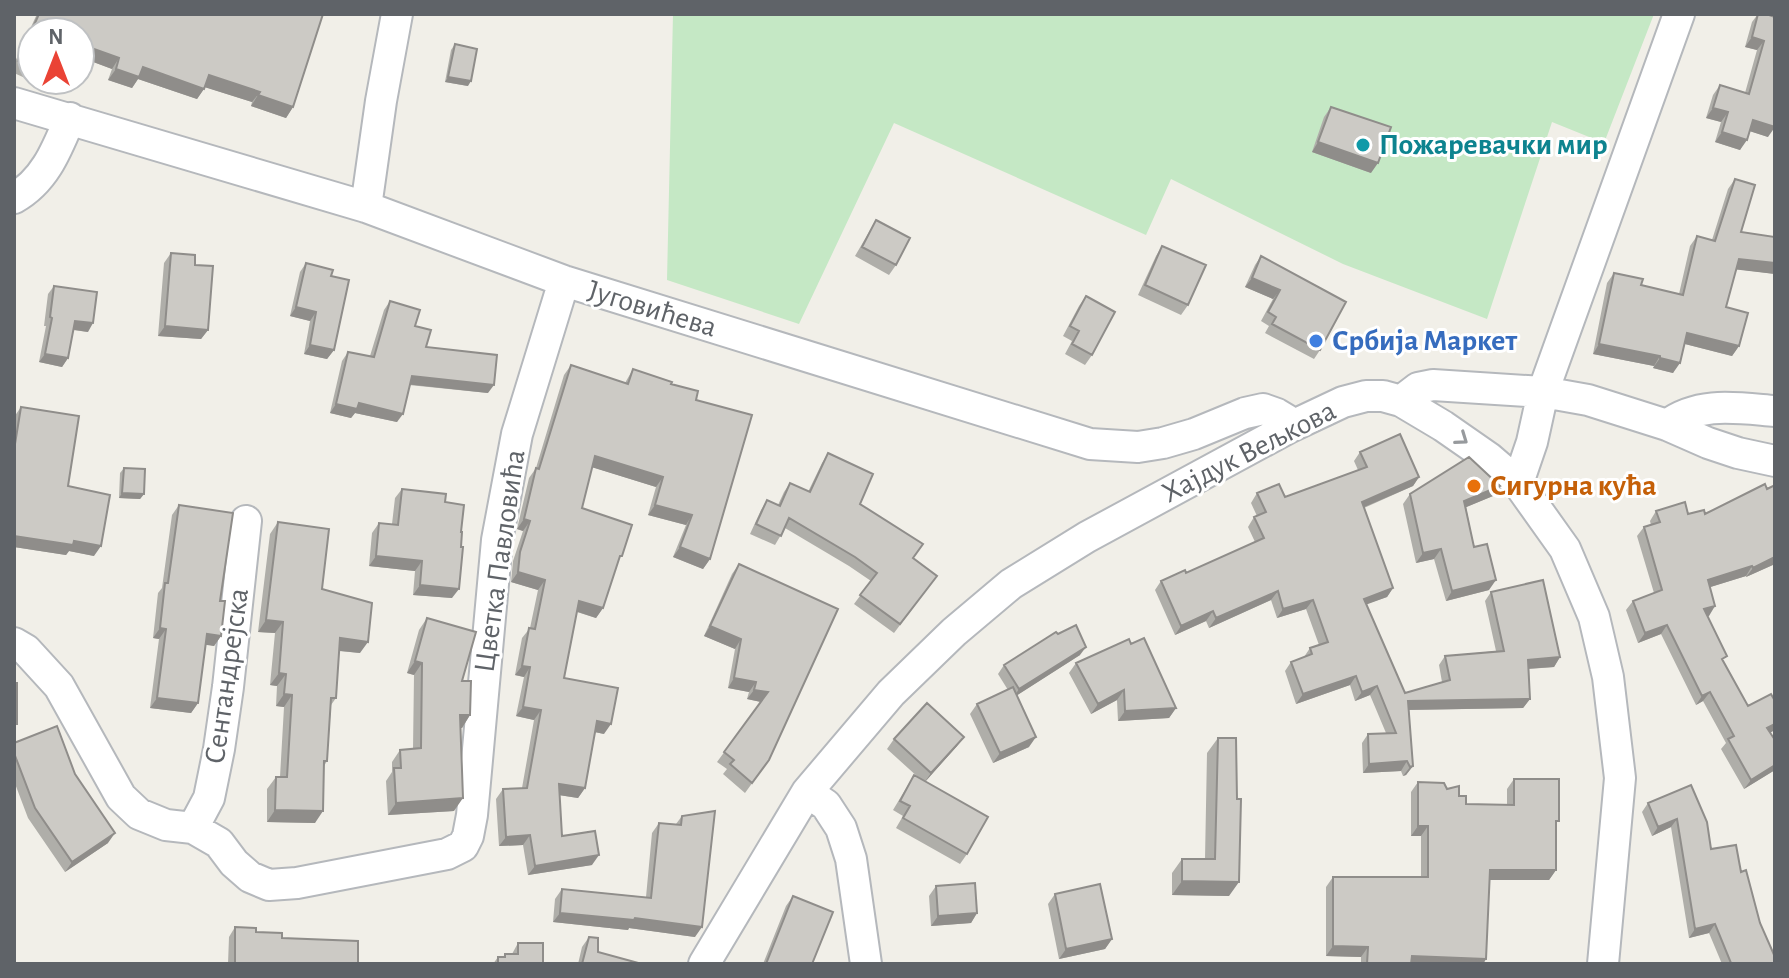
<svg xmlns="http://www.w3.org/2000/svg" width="1789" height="978" font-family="'Alegreya Sans',sans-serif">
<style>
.green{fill:#c5e8c5}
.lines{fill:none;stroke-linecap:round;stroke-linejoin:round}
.street-casing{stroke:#b5b8bc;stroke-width:34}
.street{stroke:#fff;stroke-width:30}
.wall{fill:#afaea9}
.shaded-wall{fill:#8f8d8a}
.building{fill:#cccac5;stroke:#8f8d8a;stroke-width:2}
.oneway{stroke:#979a9d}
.culture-dot{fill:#0f9aa8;stroke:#fff;stroke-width:3}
.shop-dot{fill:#3f7fe0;stroke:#fff;stroke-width:3}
.food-dot{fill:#e8710a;stroke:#fff;stroke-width:3}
.labels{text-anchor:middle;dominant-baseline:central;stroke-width:6;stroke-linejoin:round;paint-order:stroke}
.culture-label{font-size:30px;font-weight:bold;fill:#0d838f;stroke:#fff;text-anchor:start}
.street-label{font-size:30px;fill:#5f6368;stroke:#fff}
.shop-label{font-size:30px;font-weight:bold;fill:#366cbe;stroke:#fff;text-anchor:start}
.food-label{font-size:30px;font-weight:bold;fill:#c56008;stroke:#fff;text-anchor:start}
</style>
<rect width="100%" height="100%" fill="#f1efe8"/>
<path class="green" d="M673,14h981l-50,129 -52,-21 -65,197 -144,-55 -172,-85 -25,56 -252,-112 -95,201 -132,-44z"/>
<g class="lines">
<g class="street-casing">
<path id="street" d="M14,103l352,104 198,74 526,163 48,3 25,-4 31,-9 51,-21 18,-4 14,5 10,6 3,7
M14,198c31,-17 43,-49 56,-80
M366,207l15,-106 16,-87
M1401,401l17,-13 15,-3 110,7 45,8 79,25 41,18 30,10 37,8
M1667,425c32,-24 70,-17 108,-14
M1518,483l14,-41 11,-50 136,-378
M14,643l12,7 33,36 62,111 18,17 27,11 27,3 26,15 15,20 16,14 19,8 28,-2 150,-29 16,-8 5,-10 4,-21 25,-275 20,-106 47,-153
M807,792l19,13 15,23 10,31 15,105
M193,828l16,-30 10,-49 9,-62 18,-166
M704,964l103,-172 84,-99 63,-61 57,-48 76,-47 203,-110 53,-25 23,-6h17l18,5 42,25 46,32 29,25 47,66 29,68 14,60 12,101 -17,186"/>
</g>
<use href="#street" class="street"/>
</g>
<path class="wall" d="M37,14h286l-30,93 -7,11 -35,-12 1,-4 -47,-15 -8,12 -59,-20 -6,9 -24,-8 4,-11 -32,-12v-25h-48v48h18l-5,7 -31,-14v-9z
M1758,14h8l2,123 -18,-6 -10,19 -25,-8 6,-20 -15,-4 7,-23 7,-10 25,8 12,-43 -12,-3 7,-25z
M455,44l13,42 -23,-4 6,-32z
M1331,107l40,66 -59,-21 12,-35z
M1735,179l6,53 34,5v37l-39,-5 -10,38 13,39 -7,10 -47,-12 -12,29 -20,-5 1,-2 -61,-12 14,-71 7,-10 27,12 38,9 11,-48 7,-10 15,4 16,-51z
M876,220l20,45 -7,10 -34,-19z
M1162,246l26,59 -7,10 -43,-20 18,-39z
M171,253l24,12 13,65 -7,9 -43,-3 6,-73z
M1261,256l59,94 -6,9 -49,-26 4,-7 -8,-5 12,-22 -28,-12 10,-22z
M306,263l25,13 3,74 -7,9 -23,-5 6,-33 -20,-5 10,-44z
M54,286l34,46 -15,-2 -5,28 -6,9 -23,-5 7,-36h-2l4,-32z
M1086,296l6,59 -7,10 -20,-11 7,-13 -9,-5 16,-30z
M390,301l25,25 11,21 62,46 -79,-8 -12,37 -42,-9 -4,5 -21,-5 12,-52 6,-9 22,4 14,-46z
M571,365l54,18 8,-14 38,15 25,16 14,159 -7,10 -30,-12 13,-32 -38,-10 8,-28 -64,-20 -10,41 35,55 -14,45 -7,10 -19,-6 -13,66 40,56 -9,-2 -10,56 -7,10 -19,-3 3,41 30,29 -64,10 -5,-30 -24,1 -3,-47 7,-10 19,-1 12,-68 -18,-4 8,-39 -9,-2 7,-37 8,-10 8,-38 -27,-8 2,-21 10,-30 -6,-2 12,-51 7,-10 28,-93z
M21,407l47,79 26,70 -25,-5 -3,4 -52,-8v-130z
M1360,452l59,25 -6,9 -49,22 29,80 -6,9 -21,7 39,89 37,-11 -3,-17 6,-9 51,-5 -11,-50 6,-9 69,65 -6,10 -25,2 1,30 -7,9 -114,2 4,56 -7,9 -3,1 -2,-5 -38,2 -1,-30 6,-9 18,-1 -16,-38 -15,6 -5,-16 -54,19 -11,-33 6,-9 13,-5 6,-9 9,-3 -13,-36 -29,9 -6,-18 -62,28 -3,-7 -31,14 -20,-45 6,-9 25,-8 69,-31 -7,-15 6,-10 3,-1 -6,-13 6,-10 28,4 73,-27 -4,-9z
M828,453l32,51 53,54 24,18 -43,57 -40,-29 17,-23 -22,-15 -64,-38 -10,17 -25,-11 11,-24 6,-10 11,5 6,-13 6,-9 18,9 14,-29z
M124,468l20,26 -4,5 -21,-1 1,-25z
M1775,485v79l-29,13v-1l-36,11 -1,29h-1l15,45 25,45 27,24 -5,2 5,8v30l-31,19 -23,-40 5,-6 -23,-42 -7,4 -35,-71 -23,9 -12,-33 7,-9 21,-8 -17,-57 7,-9 7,-2 -1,-4 6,-10 32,3h17z
M1500,486l-7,10 -27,11 8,40 15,43 -43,11 -12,-42 -18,4 -13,-59 7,-10z
M402,489l43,13 7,96 -39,-3 2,-24 -46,-5 3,-33 7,-10 13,1 3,-26z
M179,505l41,96 1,35 -7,10 -8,-2 -8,59 -7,10 -41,-5 9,-69 -6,-1 5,-45 4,-5 10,-73z
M278,522l44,67 38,64 -21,-2 -3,47 -5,7 -4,56 -3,5 -9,57 -48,-1v-33l9,-12h4l4,-70 -8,-1 1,-20 -7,-1 5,-52 -17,-1 12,-98z
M739,564l99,45 -69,151 -24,33 -22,-19 4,-5 -10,-7 44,-60 -14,-3 2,-7 -21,-4 7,-39 -31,-13 28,-62z
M427,618l35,63 8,34 -8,13h-2l-6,83 -66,4 -2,-34 6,-9v-10l8,-12 13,-1 1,-74 -7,-2 12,-43z
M1058,634l22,21 -63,40 12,52 -36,16 -23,-49 7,-10 31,-14 -10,-16 6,-9z
M1131,644l45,64 -7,10 -51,3 -1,-21 -26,14 -22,-41 7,-10z
M1218,738l19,61 -8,97 -57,-1v-22l10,-14h23l2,-106z
M894,739l63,7 -32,36 42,72 -7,10 -64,-36 7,-12 -10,-6 21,-35 5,3 -32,-29z
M14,743l61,31 33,69 -43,29 -37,-54 -14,-37z
M1514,779l42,48v43l-7,10h-60l-3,79 -3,5h-122v-7l-35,-1v-69l7,-10h88v-41h-10v-44l7,-10 29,7 12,7 7,8 41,1v-16z
M1691,785l20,64 30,23 34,92h-53l-13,-31 -20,5 -18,-111 -19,9 -10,-24 6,-9z
M682,816l13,121 -66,-9 -1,2 -75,-8 2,-23 7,-10 84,8 6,-64 7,-10 17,1z
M936,886l41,27 -6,10 -40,3 -2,-30z
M1055,894l57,45 -7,10 -46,10 -11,-55z
M793,896l19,68h-49l23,-58z
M235,927l47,11 76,26h-130l1,-27z
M589,937l9,15 44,12h-64l4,-17z
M518,943l25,21h-50l5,-7h5l2,-3h7z"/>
<path class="shaded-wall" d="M1752,37l12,4 -7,9 -12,-3z
M80,44l39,14 -7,11 -32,-12z
M143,67l61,22 -7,10 -59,-20 -6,9 -24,-8 8,-11z
M209,75l51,17 -8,10 -51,-16z
M448,77l23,4 -3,5 -23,-4z
M258,95l35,12 -7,11 -35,-12z
M1713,108l15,4 -7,10 -15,-4z
M1753,120l22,7 -7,10 -22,-7z
M1722,132l25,8 -7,10 -25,-8z
M1318,142l60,21 -7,10 -59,-21z
M1739,259l36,4v11l-43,-5z
M1252,278l28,12 -7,9 -28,-12z
M296,307l20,5 -6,9 -20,-5z
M75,321l18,2 -5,9 -19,-3z
M165,326l43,4 -7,9 -43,-3z
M1687,333l52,13 -7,10 -51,-13z
M1599,344l61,12 -6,10 -61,-12z
M310,345l24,5 -7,9 -23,-5z
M45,354l23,4 -6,9 -23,-5z
M1660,358l20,5 -7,10 -20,-5z
M412,376l82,9 -6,8 -83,-9z
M359,403l44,11 -6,8 -42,-9 -4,5 -21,-5 6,-9z
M595,456l68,21 -7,10 -68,-21z
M1419,477l-6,9 -58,25 7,-9z
M1500,486l-7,10 -36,15 7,-10z
M122,493l22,1 -4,5 -21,-1z
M655,505l37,10 -6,10 -38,-10z
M524,519l6,2 -7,10 -6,-2z
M14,536l60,5 27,5 -7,10 -25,-5 -3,4 -52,-8z
M680,547l30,12 -7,10 -30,-12z
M1441,549l-7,10 -18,4 7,-10z
M376,556l46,5 -7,10 -46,-5z
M1775,557v7l-29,13 7,-9z
M1752,566l-6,10 -45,14 7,-10z
M518,572l27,8 -7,10 -27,-8z
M1496,580l-7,10 -43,11 6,-10z
M420,585l39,4 -7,9 -39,-3z
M1393,588l-6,9 -30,11 7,-9z
M1278,591l-7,9 -62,28 7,-10z
M1313,600l-7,9 -29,9 6,-9z
M579,601l24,7 -7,10 -24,-8z
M1715,606l-6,10 -11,3 6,-10z
M1213,611l-7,10 -31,14 6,-9z
M266,620l17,2 -8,11 -17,-1z
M1667,625l-6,9 -23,9 7,-10z
M710,626l31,13 -6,10 -31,-13z
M160,628l6,1 -7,10 -6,-1z
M207,634l14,2 -7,10 -14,-2z
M340,638l28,4 -8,11 -28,-3z
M1086,647l-6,8 -67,43 6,-9z
M1560,657l-6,10 -32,2 6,-9z
M415,661l7,2 -8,12 -7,-2z
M522,666l8,1 -6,10 -9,-2z
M279,673l7,1 -9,12 -7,-1z
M1356,676l-6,9 -54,19 7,-10z
M734,678l22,4 -7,10 -21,-4z
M1377,686l-7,9 -15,6 7,-9z
M754,690l14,2 -7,10 -14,-3z
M1124,690l-7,10 -26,14 7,-10z
M1710,692l-7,9 -7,4 6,-9z
M284,694l8,1 -8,12 -8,-1z
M157,698l41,5 -7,10 -41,-5z
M1530,699l-7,9 -121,2 6,-9z
M523,707l18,3 -7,10 -18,-4z
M1176,708l-7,10 -51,3 7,-10z
M460,715h10l-8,13 -11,-1z
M597,721l14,3 -7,10 -14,-3z
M1775,724v6l-14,8 6,-10z
M964,737l-7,9 -33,37 7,-10z
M1036,737l-7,10 -36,16 7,-10z
M1407,761l-6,10 -38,2 6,-9z
M1775,765v5l-31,19 7,-9z
M1413,766l-7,9 -3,1 7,-9z
M559,784l26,4 -7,10 -26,-4z
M463,798l-9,13 -66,4 8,-12z
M275,810l48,1 -8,12 -48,-1z
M1677,819l-6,8 -19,9 6,-9z
M1418,826h10l-7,10h-10z
M115,833l-7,10 -43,29 7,-10z
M530,835l-7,10 -24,1 7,-9z
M599,855l-7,10 -64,10 7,-9z
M1490,870h66l-7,10h-66z
M1182,881l57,1 -10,14 -57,-1z
M560,913l75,5 67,9 -7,10 -66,-9 -1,2 -75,-8z
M977,913l-6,10 -40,3 7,-10z
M1715,924l-6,9 -20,5 6,-9z
M1112,939l-7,10 -46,10 7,-10z
M1333,946l35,1 -7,10 -35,-1z
M1412,956l74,3 -3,5h-77z"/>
<path class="building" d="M39,14h284l-30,93 -35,-12 2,-3 -51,-17 -5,14 -61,-22 -4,10 -23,-8 3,-11 -39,-14v-12h-48v35l-14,-6z
M1758,14h8l9,3v110l-22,-7 -6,20 -25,-8 6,-20 -15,-4 7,-23 29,9 15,-53 -12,-4z
M455,44l22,5 -6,32 -23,-4z
M1331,107l60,20 -13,36 -60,-21z
M1735,179l20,6 -14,47 34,5v26l-36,-4 -13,48 22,6 -9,33 -52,-13 -7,30 -20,-5v-2l-61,-12 15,-71 29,6 -2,6 42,10 14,-59 18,5z
M876,220l34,18 -14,27 -34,-18z
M1162,246l44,19 -18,40 -43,-20z
M171,253l24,2v10l18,1 -5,64 -43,-4z
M1261,256l85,46 -26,48 -48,-26 4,-7 -8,-5 12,-22 -28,-12z
M306,263l27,7 -2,6 18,4 -15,70 -24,-5 6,-33 -20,-5z
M54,286l43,6 -4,31 -18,-2 -7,37 -23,-4 7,-36 -2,-1z
M1086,296l29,16 -23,43 -20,-11 7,-13 -9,-5z
M390,301l30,9 -5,16 16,4 -5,17 71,8 -3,30 -82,-9 -9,38 -44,-11 -2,6 -21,-5 12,-52 26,5z
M571,365l57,19 5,-15 39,13 -1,2 27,7 -2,9 56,15 -42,144 -30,-12 12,-32 -37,-10 8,-28 -68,-21 -13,52 50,17 -10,31h-2l-17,52 -24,-7 -15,77 54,10 -7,36 -14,-3 -12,67 -26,-4 3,52 33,-5 4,24 -64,11 -5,-31 -24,2 -3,-48 24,-1 14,-78 -18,-3 7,-40 -8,-1 7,-38 6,1 10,-49 -27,-8 2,-20 10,-31 -6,-2 12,-51 3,1z
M21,407l58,9 -11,70 42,9 -9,51 -27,-5 -1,4 -59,-9v-86z
M1400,434l19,43 -57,25 31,86 -29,11 41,94 45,-13 -5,-24 59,-5 -13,-59 52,-12 17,77 -32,3 2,39 -122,2 5,65 -3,1 -3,-6 -38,3 -1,-30 28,-1 -19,-47 -15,6 -6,-16 -53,18 -12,-32 21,-8 -2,-6 18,-6 -15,-42 -30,9 -5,-18 -62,27 -3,-7 -32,15 -20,-45 24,-11 1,3 78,-35 -10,-21 12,-5 -9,-19 22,-9 6,13 82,-30 -7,-15z
M828,453l45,21 -13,30 63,40 -10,14 24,18 -37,48 -40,-29 17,-22 -22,-16 -66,-39 -8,18 -25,-12 11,-24 13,6 10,-23 20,9z
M1469,457l31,29 -36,15 10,46 13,-3 9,36 -44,11 -11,-42 -18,4 -13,-59z
M124,468l21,1 -1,25 -22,-1z
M1765,484l2,5 8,-4v72l-22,11 -1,-2 -44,14 7,26 -11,3 23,47 -5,3 26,47 23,-12 4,7v23l-8,4 8,12v25l-24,15 -23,-41 6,-3 -24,-44 -8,4 -35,-71 -22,8 -12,-32 29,-11 -18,-63 16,-5 -4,-11 29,-9 3,12 16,-4 1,4z
M402,489l44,5 -1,8 19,3 -3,27h1l-1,15h2l-4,42 -39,-4 2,-24 -46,-5 3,-33 19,2z
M179,505l54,8 -13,88h5l-4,35 -14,-2 -9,69 -41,-5 9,-69 -6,-1 5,-45h3z
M278,522l51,7 -7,60 50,14 -4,39 -28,-4 -4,60h-5l-4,63h-3l-1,50 -48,-1 1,-33h11l5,-82 -8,-1 2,-20 -7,-1 4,-51 -17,-2z
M739,564l99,45 -69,151 -17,23 -22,-19 4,-4 -10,-8 44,-60 -14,-2 2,-8 -22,-4 7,-39 -31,-13z
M427,618l49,14 -14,49h9l-1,34h-10l3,83 -67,5 -2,-35h7l-1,-18 21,-2 1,-85 -7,-2z
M1076,625l10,22 -67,42 -15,-24 52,-33 2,2z
M1144,638l32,70 -51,3 -1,-21 -26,14 -22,-41 53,-24 2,5z
M14,683h3v41h-3z
M1013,687l23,50 -36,16 -23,-49z
M927,703l37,34 -33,36 -37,-34z
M57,726l18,48 40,59 -43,29 -37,-54 -21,-55v-10z
M1218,738h18l1,61h4l-2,83 -57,-1v-22h33z
M914,775l74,42 -21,37 -64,-36 7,-12 -10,-5z
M1514,779h45v42h-3v49h-66l-4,89 -74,-3 -1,8h-44l1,-17 -35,-1v-69h95v-51h-10v-44l26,1 3,6 12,-3v10h7v8l48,1z
M1691,785l16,37 4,27 25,-4 5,27 5,-2 14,53 15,34v7h-45l1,-1 -16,-39 -20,5 -18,-110 -19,8 -10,-24z
M715,811l-13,116 -67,-9 -1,2 -74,-7 2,-24 89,9 8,-75 22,2 1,-9z
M975,883l2,30 -39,3 -2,-30z
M1100,884l12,55 -46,10 -11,-55z
M793,896l40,16 -21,52h-46z
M235,927l21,1v4l26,1v5l76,3v23h-123z
M589,937l9,1v14l44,12h-60z
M518,943h25v21h-45v-7h7v-3h13z"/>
<defs><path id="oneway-chevron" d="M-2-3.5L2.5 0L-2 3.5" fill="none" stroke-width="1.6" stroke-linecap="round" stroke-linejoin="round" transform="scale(2)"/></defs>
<use class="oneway" href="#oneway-chevron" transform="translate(1462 439) rotate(35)"/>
<circle class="culture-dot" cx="1363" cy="145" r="8"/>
<circle class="shop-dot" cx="1316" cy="341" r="8"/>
<circle class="food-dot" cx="1474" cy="486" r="8"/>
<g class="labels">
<g class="culture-label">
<text x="1379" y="145">Пожаревачки мир</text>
</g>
<g class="street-label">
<text transform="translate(652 309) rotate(17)">Југовићева</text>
<text transform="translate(1249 452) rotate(-27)">Хајдук Вељкова</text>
<text transform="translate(500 561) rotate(-82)">Цветка Павловића</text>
<text transform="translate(227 676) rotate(-82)">Сентандрејска</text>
</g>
<g class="shop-label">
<text x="1332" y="341">Србија Маркет</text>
</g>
<g class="food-label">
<text x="1490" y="486">Сигурна кућа</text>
</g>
</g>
<rect width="1789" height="978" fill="none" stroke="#5f6368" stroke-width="32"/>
<g transform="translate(56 56)"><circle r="38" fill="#ffffff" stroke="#bfc1c3" stroke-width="2"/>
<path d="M0-6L14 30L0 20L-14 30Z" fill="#ea4335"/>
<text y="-12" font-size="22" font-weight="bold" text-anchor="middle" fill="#5f6368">N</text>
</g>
</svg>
